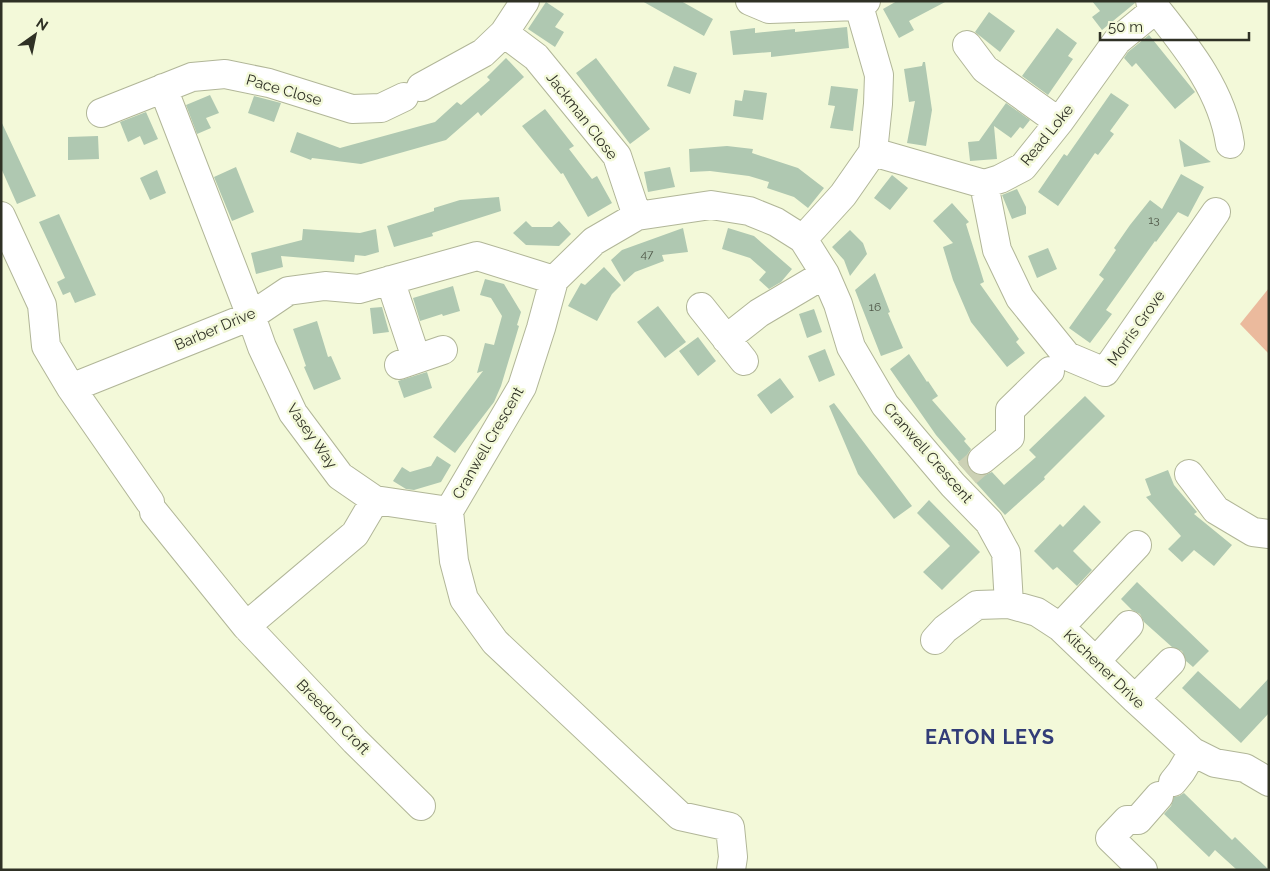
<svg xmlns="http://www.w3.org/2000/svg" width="1270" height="871" font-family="Raleway,sans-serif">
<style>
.green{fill:#ebba9d}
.building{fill:#afc8b1}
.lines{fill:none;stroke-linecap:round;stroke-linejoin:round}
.minor-tunnel{stroke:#ccd1b5;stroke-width:28;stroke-dasharray:28 14;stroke-linecap:butt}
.minor-casing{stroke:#b1b698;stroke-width:30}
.minor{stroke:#fff;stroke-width:28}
.labels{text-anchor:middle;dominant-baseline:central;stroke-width:5;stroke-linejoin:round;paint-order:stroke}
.number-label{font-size:12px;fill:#4f5748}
.street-label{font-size:15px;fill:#2f3125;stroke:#f3f9d9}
.district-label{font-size:20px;font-weight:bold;letter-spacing:1px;fill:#323d78;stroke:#f3f9d9}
</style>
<rect width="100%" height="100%" fill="#f3f9d9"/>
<path class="green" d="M1269,288v66l-29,-30z"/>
<path class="building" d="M642,1h39l32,18 -9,17z
M897,1h50l-38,20 5,9 -15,8 -16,-29z
M1092,1h43v2l-33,27 -10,-13 8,-6z
M546,2l18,12 -9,13 9,5 -9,15 -27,-18z
M989,12l26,19 -15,21 -25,-20z
M847,27l2,21 -78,9v-5l-38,3 -3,-24 25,-3v5l40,-4v3z
M1057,28l20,15 -9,13 5,3 -25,36 -26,-19z
M1149,35l46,57 -20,17 -39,-46 -4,4 -8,-9 4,-6z
M506,58l18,19 -43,39 -3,-4 -32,28 -85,24 -49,-6 -1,2 -21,-8 7,-20 43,16 95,-26 22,-20 4,3 29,-25 -3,-3z
M596,58l54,71 -20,15 -54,-71z
M923,62h2l7,48 -6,36 -19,-3 8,-42 -6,1 -5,-33 18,-3z
M674,66l23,7 -7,21 -23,-8z
M831,86l27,3 -5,42 -23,-3 5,-22 -7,-1z
M744,90l23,3 -4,27 -30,-4 2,-16 7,1z
M1111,93l18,12 -19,26 4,3 -16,21 -3,-2 -37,53 -20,-14 26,-38 3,2z
M210,95l9,18 -13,5 5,10 -14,6 -11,-29z
M254,96l27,7 -7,19 -26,-9z
M1006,103l24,17 -7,9 -3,-2 -9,11 -17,-12 3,33 -27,2 -2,-19 11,-1z
M545,109l29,37 -5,3 23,30 5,-3 15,27 -24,14 -25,-44 -2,1 -39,-48z
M146,112l12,27 -14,6 -4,-9 -12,6 -8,-20z
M1,121l35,75 -19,8 -16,-36z
M98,136l1,23 -31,1v-23z
M1179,139l32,23 -27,5z
M727,146l26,3 -1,4 46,15 26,20 -16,20 -14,-11 -27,-9 2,-6 -20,-6 -39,-5 -20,1 -1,-23z
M236,167l18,45 -22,9 -18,-44z
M670,167l5,20 -27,5 -4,-20z
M157,170l9,23 -16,7 -10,-22z
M1181,174l23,13 -16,30 -10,-5 -22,30 -1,-1 -49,69 6,4 -22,29 -21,-15 35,-49 -5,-4 17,-25 -2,-2 16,-23 20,-25 12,9z
M892,175l16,13 -18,22 -16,-12z
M1017,189l9,18v7l-14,5 -10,-24z
M499,197l2,14 -69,22 1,3 -39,11 -7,-21 47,-15v-3l26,-8z
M952,203l17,19 -3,2 18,58 -4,2 39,55 -3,3 9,11 -18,14 -36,-45 -18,-42 -10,-33 10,-4 -20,-22z
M59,214l37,81 -21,8 -5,-11 -7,3 -6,-13 8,-4 -26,-56z
M526,221l6,6h20l7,-6 12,13 -12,12 -33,-1 -13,-12z
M683,228l5,24 -26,3 2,6 -29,11 -11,10 -13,-22 11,-10z
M728,228l26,8 38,33 -11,13 -12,7 -10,-9 7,-8 -16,-14 -28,-9z
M303,229l57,4 16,-4 3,23 -14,4 -10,-1 -1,7 -73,-6 2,11 -27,7 -5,-21 51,-13z
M850,230l13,13 4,11 -17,22 -6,-16 -12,-13z
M1048,248l9,21 -20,9 -9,-22z
M604,267l17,18 -9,9 -15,27 -29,-15 13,-23 4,2z
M875,273l15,39 -2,1 15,35 -22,8 -26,-66z
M485,279l19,5 17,28 -4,13 2,1 -18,60 -7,16 -39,51 -22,-16 50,-66 -6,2 8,-30 9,2 8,-29 -11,-18 -11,-3z
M453,286l7,25 -17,5 -1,-2 -22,7 -7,-23z
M658,306l28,36 -21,16 -28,-36z
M382,307l7,25 -16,2 -3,-26z
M814,309l8,23 -15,6 -8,-24z
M317,321l11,36 3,-1 10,23 -27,11 -10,-23 2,-1 -13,-37z
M698,337l18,24 -18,15 -19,-25z
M825,349l10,26 -16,7 -11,-26z
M909,354l18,28 1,-1 10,15 -6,4 34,39 -2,2 7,8 -4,6v7l3,8 7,5h8l7,-3 12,13 32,-28 -7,-7 56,-54 20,20 -61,61 1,2 -40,36 -46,-51 1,-1 -24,-28 -46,-66z
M427,372l5,16 -28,10 -6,-17z
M780,378l14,19 -23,17 -14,-19z
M834,403l78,103 -18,13 -36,-45 -29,-68z
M437,456l14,9 -10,17 -27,8 -8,-1 -13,-8 9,-14 8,5 21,-6z
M1168,470l6,15 23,27 -3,2 38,31 -18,21 -20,-16 -12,12 -14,-13 13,-13 -35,-39 5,-2 -6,-16z
M929,500l51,52 -38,38 -19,-18 27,-26 -33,-33z
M1084,505l17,17 -28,29 19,19 -15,16 -20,-19 -4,3 -19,-19 26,-27 3,3z
M1137,582l72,69 -16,16 -7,-6 -4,-10 -10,-4 -28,-25 -4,-8 -8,-4 -11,-11z
M1198,671l42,38 29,-31v35l-28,30 -59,-55z
M1184,793l48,47 3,-3 34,33h-32l-22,-20 -6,7 -45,-43 7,-8 3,-9 5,-1z"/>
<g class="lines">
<path class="minor-tunnel" d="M967,473l15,-13"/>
<g class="minor-casing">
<path id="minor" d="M750,1l19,8 90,-3 7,-5
M1150,1c34,43 72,87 80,143
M504,33l32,24 81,99 20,60
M967,45l18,24 74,53
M421,87l62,-34 21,-20 21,-32
M163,88l88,228 11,31 31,66 47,63 35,24 74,11
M101,113l91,-36 33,-3 44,9 83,26 29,-1 23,-11
M873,152l111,32 16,-5 23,-12 36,-45 58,-81 39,-32
M984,184l13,66 23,48 47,58 38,16 111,-160
M1,216l41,89 4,41 25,42 79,114
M803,239l40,-44 30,-43 5,-48 1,-29 -20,-69
M390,280l26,78
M701,307l43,54
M726,339l33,-26 66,-39
M399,365l44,-15
M71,388l180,-72 37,-25 37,-5 34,3 118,-33 77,24
M982,460l28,-23v-27l40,-39
M1189,474l27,36 37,22 16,2
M375,500l-20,34 -109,92 109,115 66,65
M154,512l92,114
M1060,627l77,-82
M935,640l10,-11 32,-24 32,-1 28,8 23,15 75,72 58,53 22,11 30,5 24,14
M1096,661l33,-36
M1135,699l36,-37
M1173,782l8,-10 12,-20
M731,870l2,-13 -3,-30 -50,-11 -185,-174 -31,-43 -10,-38 -5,-50 73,-124 19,-59 13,-48 40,-39 43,-25 74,-11 38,6 27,11 27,17 22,35 13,30 13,43 34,58 68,80 36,37 17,31 3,51
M1143,870l-33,-32 17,-18h11l21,-24"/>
</g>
<use href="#minor" class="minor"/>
</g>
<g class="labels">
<g class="number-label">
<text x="1154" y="220">13</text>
<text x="647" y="254">47</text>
<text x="875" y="307">16</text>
</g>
<g class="street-label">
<text transform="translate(284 90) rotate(16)">Pace Close</text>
<text transform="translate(582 116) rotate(52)">Jackman Close</text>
<text transform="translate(1047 135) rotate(-51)">Read Loke</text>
<text transform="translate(1136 328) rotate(-55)">Morris Grove</text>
<text transform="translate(215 329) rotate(-23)">Barber Drive</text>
<text transform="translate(312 436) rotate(55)">Vasey Way</text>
<text transform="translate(488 443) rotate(-60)">Cranwell Crescent</text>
<text transform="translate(928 453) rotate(49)">Cranwell Crescent</text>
<text transform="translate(1104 669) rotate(44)">Kitchener Drive</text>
<text transform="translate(333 717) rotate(46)">Breedon Croft</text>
</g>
<g class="district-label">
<text x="990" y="737">EATON LEYS</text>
</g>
</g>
<rect width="1270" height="871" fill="none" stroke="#2f3125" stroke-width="5"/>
<g transform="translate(35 35) rotate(33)" stroke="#f3f9d9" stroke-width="4" paint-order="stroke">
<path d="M0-4L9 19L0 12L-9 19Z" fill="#2f3125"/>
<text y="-8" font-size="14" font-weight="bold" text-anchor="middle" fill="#2f3125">N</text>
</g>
<path d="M1100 32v8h149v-8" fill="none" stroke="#2f3125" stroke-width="2.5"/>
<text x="1108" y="32" font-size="15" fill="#2f3125" stroke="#f3f9d9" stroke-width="4" paint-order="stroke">50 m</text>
</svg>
